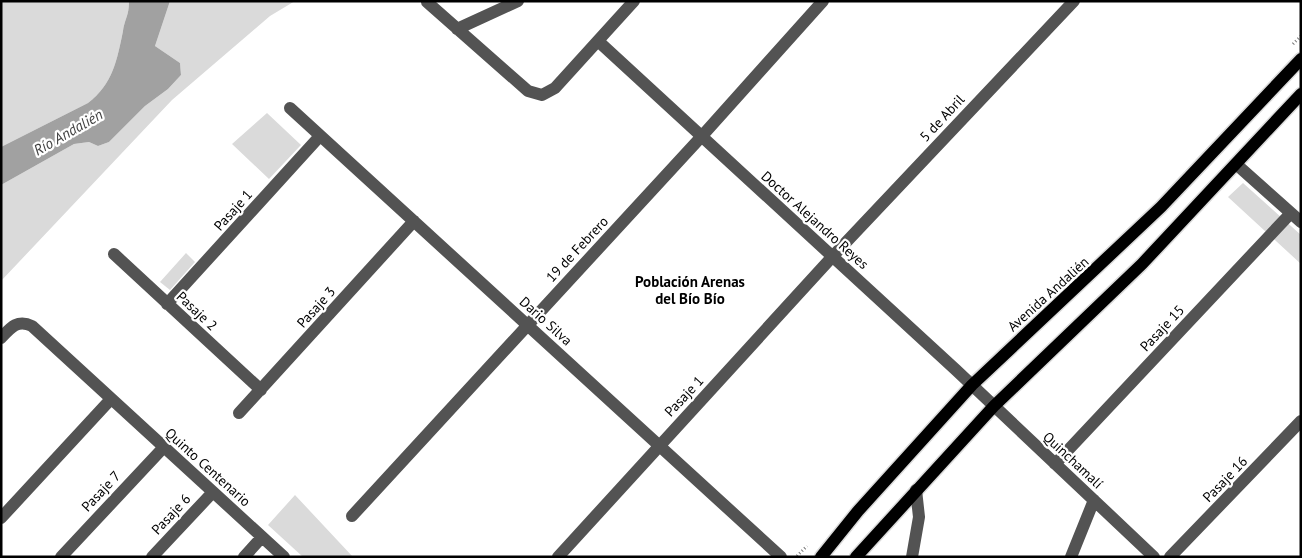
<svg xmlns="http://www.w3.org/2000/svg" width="1302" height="558" font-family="'PT Sans',sans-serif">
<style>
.green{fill:#dadada}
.water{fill:#a1a1a1}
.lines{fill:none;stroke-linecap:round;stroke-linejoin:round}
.major-casing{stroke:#dbdbdb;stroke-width:15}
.path{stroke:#757575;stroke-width:3;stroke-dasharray:1 2.5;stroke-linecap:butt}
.minor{stroke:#535353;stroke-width:12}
.major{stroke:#000;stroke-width:12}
.labels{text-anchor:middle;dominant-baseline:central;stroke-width:4.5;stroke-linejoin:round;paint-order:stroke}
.street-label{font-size:14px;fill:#000;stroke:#fff}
.water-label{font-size:15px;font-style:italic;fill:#424242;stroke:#fff}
.neighbourhood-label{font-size:15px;font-weight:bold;fill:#000;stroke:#fff}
</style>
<rect width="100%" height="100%" fill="#fff"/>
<path class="green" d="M1,1h128c0,15 -4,17 -6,30 -6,29 -10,53 -35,72l-87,44z
M170,1h125l-25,15 -98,84 -171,181v-96l73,-41 15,-2 9,4 11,-4 36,-36 23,-17 13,-14 -1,-12 -25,-17z
M267,113l34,32 -32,34 -37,-35z
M1243,183l58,52v29l-73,-67z
M186,253l9,9 -25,28 -10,-8z
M295,495l58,62h-50l-35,-32z"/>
<path class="water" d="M129,1h41l-15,45 25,17 1,12 -13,14 -23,17 -36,36 -11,4 -9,-4 -15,2 -73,41v-38l87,-44c25,-19 29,-43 35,-72 2,-13 6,-15 6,-30z"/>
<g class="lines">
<g class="major-casing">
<path id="major" d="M821,557l37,-46 114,-126 189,-178 140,-148
M856,557l138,-151 148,-142 159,-170"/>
</g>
<path class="path" d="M1293,44l8,-8
M797,556l10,-10"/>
<path class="minor" d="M427,2l101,89 14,4 13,-7 79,-87
M457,29l61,-28
M598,41l358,329 198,187
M290,108l491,449
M1236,164l65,58
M114,254l147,136
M167,304l153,-168
M1,338c10,-11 17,-19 31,-12l252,231
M239,413l175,-192
M1055,464l236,-251
M352,516l350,-380 121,-135
M1,518l110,-119
M61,557l103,-110
M152,557l61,-65
M244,557l18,-20
M558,557l275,-301 241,-255
M912,557l7,-40 -3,-27
M1071,557l23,-57
M1170,557l131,-136"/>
<use href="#major" class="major"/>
</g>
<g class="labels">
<g class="street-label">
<text transform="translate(942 118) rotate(-47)">5 de Abril</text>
<text transform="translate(233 210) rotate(-48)">Pasaje 1</text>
<text transform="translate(815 220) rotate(42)">Doctor Alejandro Reyes</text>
<text transform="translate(577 249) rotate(-47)">19 de Febrero</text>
<text transform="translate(1048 294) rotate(-42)">Avenida Andalién</text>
<text transform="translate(316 307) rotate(-48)">Pasaje 3</text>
<text transform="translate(197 311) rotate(43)">Pasaje 2</text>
<text transform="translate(546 321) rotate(42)">Dario Silva</text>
<text transform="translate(1162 328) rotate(-47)">Pasaje 15</text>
<text transform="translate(684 396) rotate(-47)">Pasaje 1</text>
<text transform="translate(1073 460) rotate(43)">Quinchamalí</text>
<text transform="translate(208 467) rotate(42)">Quinto Centenario</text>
<text transform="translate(1225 479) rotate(-46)">Pasaje 16</text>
<text transform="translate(101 491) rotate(-47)">Pasaje 7</text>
<text transform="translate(171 514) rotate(-47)">Pasaje 6</text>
</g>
<g class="water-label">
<text transform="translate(68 132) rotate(-30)">Río Andalién</text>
</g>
<g class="neighbourhood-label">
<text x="690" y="281">Población Arenas<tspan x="690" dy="17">del Bío Bío</tspan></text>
</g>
</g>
<rect width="1302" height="558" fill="none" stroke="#000000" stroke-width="5"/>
</svg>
